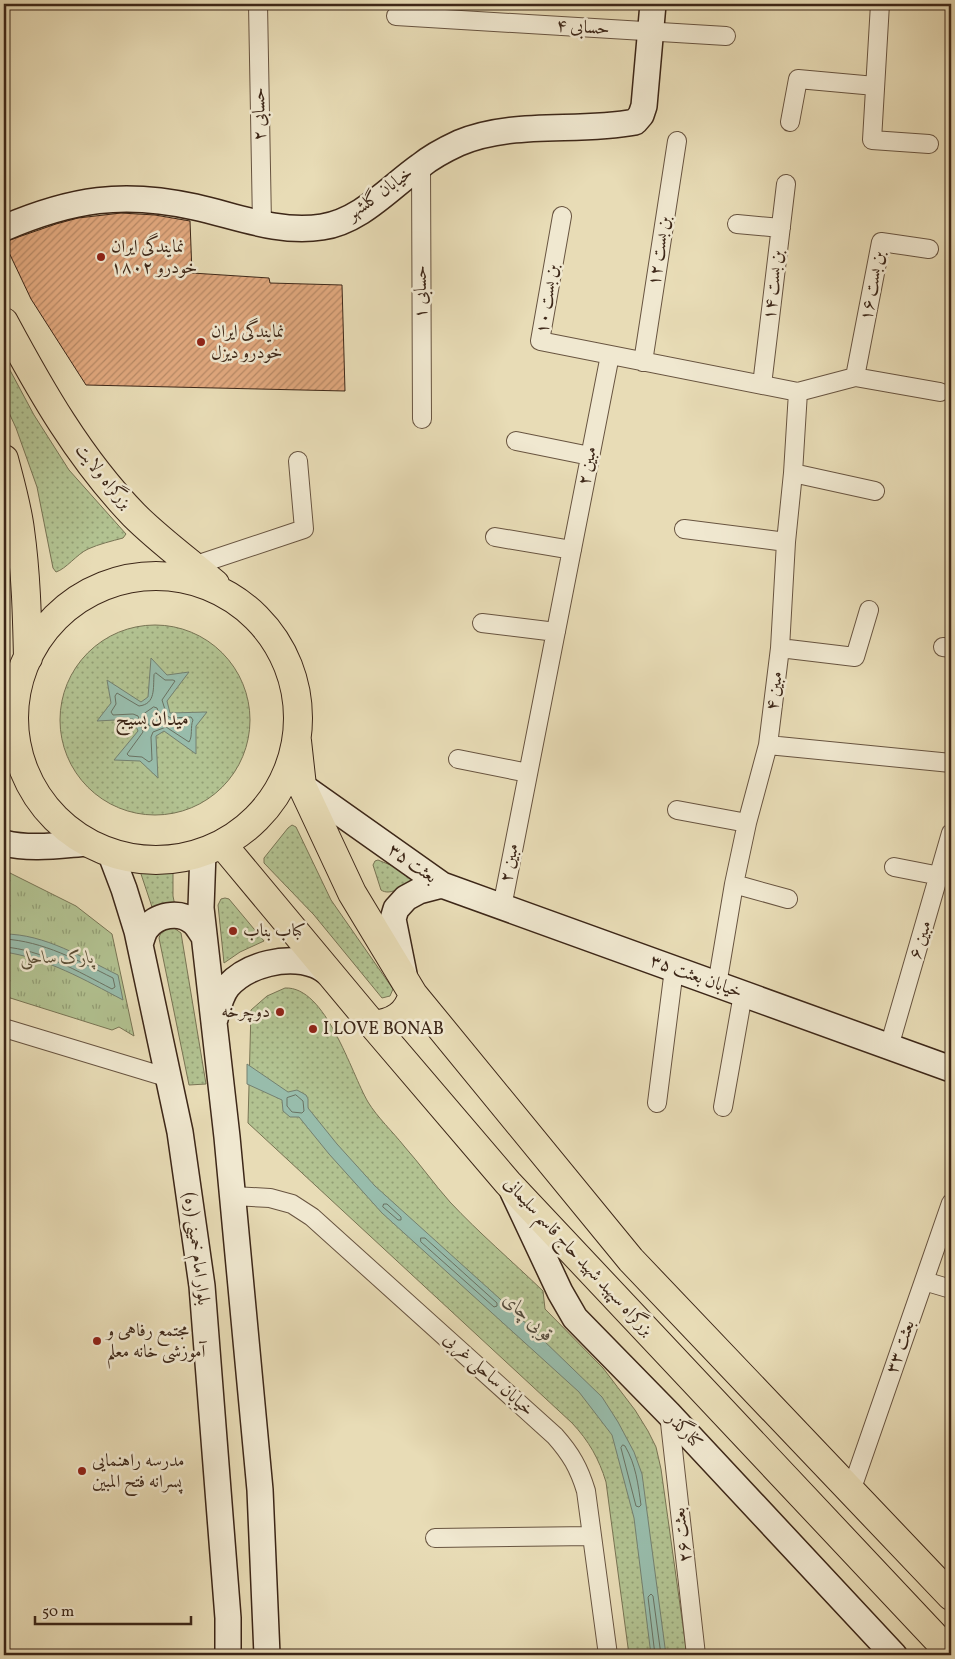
<svg xmlns="http://www.w3.org/2000/svg" width="955" height="1659" font-family="Vollkorn,Amiri,serif">
<style>
.grass{fill:url(#grass-dots);stroke:#787454}
.park{fill:url(#park-tufts);stroke:#787454}
.water{fill:#98bcab;stroke:#748070}
.lines{fill:none;stroke-linecap:round;stroke-linejoin:round}
.shore{stroke:#6a7262;stroke-width:1}
.building{fill:url(#building-hatch);stroke:#3d2718}
.street-casing{stroke:#685440;stroke-width:20}
.secondary-casing{stroke:#3d2718;stroke-width:28}
.highway-casing{stroke:#3d2718;stroke-width:30}
.street{stroke:#f0e8d0;stroke-width:18}
.secondary{stroke:#f0e8d0;stroke-width:25}
.highway{stroke:#e8dcb6;stroke-width:28}
.poi-dot{fill:#8f2418;stroke:#f0e8d0;stroke-width:2}
.labels{text-anchor:middle;dominant-baseline:central;stroke-width:5;stroke-linejoin:round;paint-order:stroke}
.street-label{font-size:18px;fill:#3d2718;stroke:#f0e8d0}
.poi-label{font-size:18px;fill:#3d2718;stroke:#f0e8d0;text-anchor:start}
.park-label{font-size:18px;font-style:italic;fill:#5a4e36;stroke:#f0e8d0}
.water-label{font-size:19px;font-style:italic;fill:#544c3d;stroke:#f0e8d0}
.quarter-label{font-size:20px;fill:#3d2718;stroke:#f0e8d0}
</style>
<defs>
<pattern id="grass-dots" width="8" height="8" patternUnits="userSpaceOnUse" patternTransform="scale(1.25)"><rect width="8" height="8" fill="#b2c291"/><path d="M2 2h.1M6 6h.1" fill="none" stroke="#929e75" stroke-width="1.8" stroke-linecap="round"/></pattern>
<pattern id="park-tufts" width="24" height="20" patternUnits="userSpaceOnUse" patternTransform="scale(1.25)"><rect width="24" height="20" fill="#b2c291"/><path d="M3 7l-1-3M5 7V3M7 7l1-3M15 17l-1-3M17 17v-4M19 17l1-3" fill="none" stroke="#929e75"/></pattern>
<pattern id="building-hatch" width="6" height="6" patternUnits="userSpaceOnUse" patternTransform="scale(1.25)"><rect width="6" height="6" fill="#e2a97f"/><path d="M-1 1l2-2M0 6l6-6M5 7l2-2" fill="none" stroke="#b88a67"/></pattern>
</defs>
<rect width="100%" height="100%" fill="#e8dcb6"/>
<filter id="stains"><feTurbulence type="fractalNoise" baseFrequency=".004" numOctaves="4"/><feColorMatrix values="0 0 0 0 .2 0 0 0 0 .09 0 0 0 0 .02 0 0 0 .5 -.17"/></filter>
<radialGradient id="worn" r=".72"><stop offset=".6" stop-color="#630" stop-opacity="0"/><stop offset="1" stop-color="#630" stop-opacity=".3"/></radialGradient>
<path class="grass" d="M4,359l30,56 35,55 57,64 -3,4c-11,3 -24,6 -35,11 -11,5 -22,20 -32,23l-3,-4 -16,-81 -21,-59 -12,-26z
M60 720a95 95 0 1 1 190 0a95 95 0 1 1-190 0Z
M292,825l4,2 35,73 62,89 -3,7 -8,2 -68,-83 -50,-52v-5l24,-30z
M378,860l30,12 4,4 -1,7c-10,4 -21,13 -30,7l-8,-25 2,-4z
M173,870v26l2,10 -22,4 -12,-36 2,-2 14,1z
M225,898l4,1 35,42 -24,11 -16,11 -6,-58 3,-6z
M174,928l7,5 25,151 -17,1 -30,-147c2,-8 7,-9 15,-10z
M285,988c41,-2 66,85 83,114 9,15 25,30 36,44 16,18 30,38 46,56 29,31 62,59 93,89l2,18 58,59 32,42 13,21 8,16 5,22 26,186h-58l-23,-173c-7,-23 -17,-41 -34,-59l-324,-300 3,-113 16,-14z"/>
<path class="park" d="M4,870l72,36 36,28 22,102 -15,-9 -7,3 -108,-34z"/>
<path class="water" d="M151,658l16,17 22,-3 -22,29 3,12 37,-1 -11,14v28l-32,-23 -8,5 2,42 -18,-17 -26,-1 24,-29 -5,-12 -36,2 14,-18 -4,-23 34,22 7,-5z
M4,934c41,0 79,24 114,41l5,25c-38,-20 -76,-42 -119,-48z
M247,1064l41,28 9,-2 9,5 2,4v9l29,36 38,42 135,122 92,89 16,25 16,30 8,22 24,181h-15l-17,-137 -22,-83 -33,-43 -197,-179 -53,-59 -30,-37h-9l-7,-6 -1,-11 -35,-16z"/>
<g class="lines">
<path class="shore" d="M156,673l9,7h8l2,1 -13,19 5,16 4,2 20,-1 2,3c-3,7 0,16 -4,22l-23,-15 -13,5 -2,5 1,23 -3,2 -7,-5 -13,-1 -2,-2 16,-22 -5,-16 -5,-2 -20,1 -2,-3 5,-8 -1,-8 2,-3 22,13c17,-2 14,-18 15,-31z
M154,707l3,1 4,11 -12,7 -5,-12z
M4,939c39,2 75,22 109,39l2,9 -3,2c-33,-17 -72,-40 -108,-42
M296,1095l7,6 1,10 -2,2 -10,-1 -5,-6v-8z
M384,1204h3l14,13v3h-3l-15,-13z
M421,1238h4l72,65v3l-3,1 -73,-65z
M623,1445l2,1c11,19 13,38 16,59l-2,2 -3,-1 -15,-58z
M655,1655l-7,-58 3,-3 2,2 8,59"/>
</g>
<path class="building" d="M121,213l34,2 35,6 2,52 77,5 1,5 72,2 3,106 -259,-6 -55,-86 -27,-57 52,-18 22,-6z"/>
<g class="lines">
<g class="street-casing">
<path id="street" d="M258,4l4,220
M880,4l-8,136 57,4
M396,16l330,20
M790,122l8,-43 77,7
M421,165l1,254
M562,216l-22,125 258,51 57,-15 85,15
M737,224l44,4
M643,362l34,-221
M855,377l26,-135 48,7
M762,385l24,-201
M516,441l74,15
M793,473l82,18
M684,529l102,13
M495,537l77,13
M193,566l111,-37 -6,-68
M482,623l74,9
M943,647l8,1
M780,648l75,9 14,-47
M768,745l183,18
M458,759l70,14
M677,810l70,13
M894,867l46,9
M734,884l54,15
M502,907l108,-552
M717,985l17,-101 13,-61 21,-78 12,-97 6,-106 7,-69 5,-81
M4,1028l165,50
M889,1047l62,-214
M657,1103l17,-134
M723,1107l20,-113
M233,1196l37,2 22,6 20,13 243,219c16,18 24,32 31,55l22,164
M924,1281l27,8
M669,1414l27,241
M851,1491l100,-288
M435,1538l157,-2"/>
</g>
<g class="secondary-casing">
<path id="secondary" d="M4,228c68,-29 119,-37 191,-21 41,9 84,27 127,20 39,-6 67,-39 98,-61 11,-9 26,-17 39,-23 55,-23 118,-10 176,-21l6,-7 3,-9 9,-102
M4,761l14,-8
M302,786l140,99 509,184
M4,843c27,7 57,2 84,0
M110,852l14,37 13,42 43,201 22,154 26,332v37
M203,852l-2,56 26,229 33,353 7,165
M140,944c2,-5 3,-11 6,-15 10,-14 33,-19 47,-7 4,3 7,9 10,13
M404,974l-11,-55 3,-10 10,-11 13,-7 23,-6
M215,1019c3,-11 5,-23 13,-33 20,-22 59,-31 87,-21 6,2 12,7 17,11
M513,1192l47,100 15,26 94,96 225,241"/>
</g>
<g class="highway-casing">
<path id="highway" d="M4,322c37,69 75,136 130,193 25,25 54,46 81,69
M4,459c6,23 13,47 16,71 6,43 7,85 8,128
M14 718a142 142 0 1 1 284 0a142 142 0 1 1-284 0Z
M297,741l5,45 50,107 61,101 218,266 320,336
M222,844l151,181 135,158 443,471
M373,1025c20,-2 34,-10 40,-31"/>
</g>
<use href="#street" class="street"/>
<use href="#secondary" class="secondary"/>
<use href="#highway" class="highway"/>
</g>
<g class="poi-dot">
<circle cx="101" cy="257" r="5"/>
<circle cx="201" cy="342" r="5"/>
<circle cx="233" cy="931" r="5"/>
<circle cx="280" cy="1012" r="5"/>
<circle cx="313" cy="1029" r="5"/>
<circle cx="97" cy="1341" r="5"/>
<circle cx="82" cy="1471" r="5"/>
</g>
<g class="labels">
<g class="street-label">
<text transform="translate(583 28) rotate(4)">حسابی ۴</text>
<text transform="translate(260 114) rotate(-91)">حسابی ۲</text>
<text transform="translate(380 194) rotate(-36)">خیابان گلشهر</text>
<text transform="translate(660 251) rotate(-81)">بن بست ۱۲</text>
<text transform="translate(774 285) rotate(-83)">بن بست ۱۴</text>
<text transform="translate(873 286) rotate(-79)">بن بست ۱۶</text>
<text transform="translate(421 292) rotate(-90)">حسابی ۱</text>
<text transform="translate(548 299) rotate(-81)">بن بست ۱۰</text>
<text transform="translate(588 466) rotate(-79)">مبین ۲</text>
<text transform="translate(103 477) rotate(51)">بزرگراه ولایت</text>
<text transform="translate(775 691) rotate(-83)">مبین ۴</text>
<text transform="translate(510 863) rotate(-79)">مبین ۲</text>
<text transform="translate(412 864) rotate(35)">بعثت ۳۵</text>
<text transform="translate(921 940) rotate(-73)">مبین ۶</text>
<text transform="translate(696 977) rotate(20)">خیابان بعثت ۳۵</text>
<text transform="translate(196 1249) rotate(83)">بلوار امام خمینی (ره)</text>
<text transform="translate(578 1257) rotate(47)">بزرگراه سپهبد شهید حاج قاسم سلیمانی</text>
<text transform="translate(901 1347) rotate(-71)">بعثت ۳۳</text>
<text transform="translate(488 1375) rotate(42)">خیابان ساحلی غربی</text>
<text transform="translate(684 1431) rotate(47)">کنارگذر</text>
<text transform="translate(683 1535) rotate(-97)">بعثت ۲۶</text>
</g>
<g class="poi-label">
<text x="111" y="247">نمایندگی ایران<tspan x="111" dy="21">خودرو ۱۸۰۲</tspan></text>
<text x="211" y="332">نمایندگی ایران<tspan x="211" dy="21">خودرو دیزل</tspan></text>
<text x="243" y="931">کباب بناب</text>
<text x="270" y="1012" text-anchor="end">دوچرخه</text>
<text x="323" y="1029">I LOVE BONAB</text>
<text x="107" y="1331">مجتمع رفاهی و<tspan x="107" dy="21">آموزشی خانه معلم</tspan></text>
<text x="92" y="1461">مدرسه راهنمایی<tspan x="92" dy="21">پسرانه فتح المبین</tspan></text>
</g>
<g class="park-label">
<text x="57" y="958">پارک ساحلی</text>
</g>
<g class="water-label">
<text transform="translate(528 1318) rotate(43)">قوبی چای</text>
</g>
<g class="quarter-label">
<text x="152" y="720">میدان بسیج</text>
</g>
</g>
<rect width="955" height="1659" fill="none" stroke="#e8dcb6" stroke-width="20"/>
<rect x="5" y="5" width="945" height="1649" fill="none" stroke="#3d2718" stroke-width="2.5"/>
<rect x="10" y="10" width="935" height="1639" fill="none" stroke="#3d2718"/>
<path d="M35 1616v8h156v-8" fill="none" stroke="#3d2718" stroke-width="2.5"/>
<text x="42" y="1616" font-size="15" fill="#3d2718" stroke="#f0e8d0" stroke-width="4" paint-order="stroke">50 m</text>
<rect width="100%" height="100%" filter="url(#stains)"/>
<rect width="100%" height="100%" fill="url(#worn)"/>
</svg>
